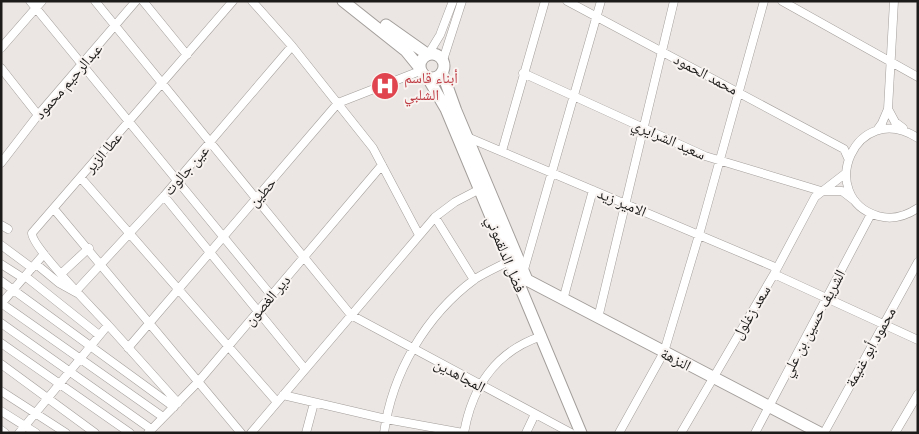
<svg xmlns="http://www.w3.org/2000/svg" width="919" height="434" font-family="'IBM Plex Sans','Noto Naskh Arabic',sans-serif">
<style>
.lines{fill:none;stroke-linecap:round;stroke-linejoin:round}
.street-casing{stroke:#a39e9b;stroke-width:9}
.secondary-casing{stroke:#a39e9b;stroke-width:13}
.street{stroke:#fff;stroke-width:8}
.secondary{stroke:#fff;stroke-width:11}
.labels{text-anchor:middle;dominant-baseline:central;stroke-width:4;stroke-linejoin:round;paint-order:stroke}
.street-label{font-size:15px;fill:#1c1b1a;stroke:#f8f3f0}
.health-label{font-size:15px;fill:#be3a42;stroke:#f8f3f0;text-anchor:start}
</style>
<rect width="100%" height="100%" fill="#ebe6e3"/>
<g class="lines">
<g class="street-casing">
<path id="street" d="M30,1l241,294
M95,1l256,314 220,118
M143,1l44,54
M252,1l40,45 81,102 46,87
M567,1l277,148 4,9
M782,1l136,76
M1,48l41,-47
M429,53l11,-18 13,-34
M443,60l19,-59
M1,68l37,47
M523,73l182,83 116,35h21l13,10
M888,109l7,13 8,6
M877,130l5,-7 6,-14 6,-108
M467,137l310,131
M918,138c-63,-40 -103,59 -40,78 14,4 28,0 40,-8
M502,151l43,-150
M1,163l37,-48 98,-114
M81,178l196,224
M164,196l141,173
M54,209l187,224
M435,217l39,63
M1,225l7,4
M1,245l31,23
M1,264l22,14
M36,264l23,19 18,10
M62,273l27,-25
M523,273l78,-272
M774,274l144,66
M25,276l74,59
M1,281l173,126
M77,290l87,-94 128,-150
M563,300l30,-110
M1,303l162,114
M1,304l43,-50
M598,318l76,-317
M1,323l150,106
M108,325l70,78
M1,343l129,90
M128,348l210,-245 82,-32
M1,364l94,69
M1,391l65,42
M283,395l103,24 77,14
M1,411l35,22
M1,430l4,3
M19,433l89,-108c-13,-14 -77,-79 -76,-92l201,-232
M148,433l50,-51 184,-217
M251,433l184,-216 20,-15 25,-13
M306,433l8,-30
M384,433c8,-60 42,-118 91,-154 11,-7 23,-12 34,-18
M464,433c8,-46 32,-82 78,-97
M526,433l9,-19
M619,433l45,-81 35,-117 65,-234
M681,433l93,-159 41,-77 31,-24
M755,433l116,-219
M824,433l94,-171
M895,433l23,-39"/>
</g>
<g class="secondary-casing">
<path id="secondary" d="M343,1l63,50 13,16
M386,25l41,29
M420 66a12 12 0 1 1 24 0a12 12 0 1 1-24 0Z
M442,72l14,39 71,169 293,153
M428,78l18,31 135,324"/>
</g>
<use href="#street" class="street"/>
<use href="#secondary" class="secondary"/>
</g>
<defs>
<g id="hospital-disc" transform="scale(1.4375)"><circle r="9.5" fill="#e0444e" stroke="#f8f3f0"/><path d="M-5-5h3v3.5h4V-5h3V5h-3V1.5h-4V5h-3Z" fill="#fff"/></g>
</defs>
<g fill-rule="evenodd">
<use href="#hospital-disc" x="385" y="86"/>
</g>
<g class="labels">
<g class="street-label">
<text transform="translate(706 74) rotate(28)">محمد الحمود</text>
<text transform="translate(68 81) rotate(-49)">عبدالرحيم محمود</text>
<text transform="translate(669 139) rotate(24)">سعيد الشرايري</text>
<text transform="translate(103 152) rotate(-49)">عطا الزير</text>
<text transform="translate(186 170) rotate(-49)">عين جالوت</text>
<text transform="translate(262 192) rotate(-49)">حطين</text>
<text transform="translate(622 202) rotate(23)">الامير زيد</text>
<text transform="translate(506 254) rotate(68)">فضل الدلقموني</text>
<text transform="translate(267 300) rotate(-49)">دير الغصون</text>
<text transform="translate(751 312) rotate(-59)">سعد زغلول</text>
<text transform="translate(813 323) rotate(-62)">الشريف حسين بن علي</text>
<text transform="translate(870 347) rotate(-61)">محمود أبو غنيمة</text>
<text transform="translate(676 359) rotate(27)">النزهة</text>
<text transform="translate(460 375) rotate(28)">المجاهدين</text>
</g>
<g class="health-label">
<text x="404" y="77">أبناء قاسم<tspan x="404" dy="17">الشلبي</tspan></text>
</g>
</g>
<rect width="919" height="434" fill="none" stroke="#1c1b1a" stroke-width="5"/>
</svg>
